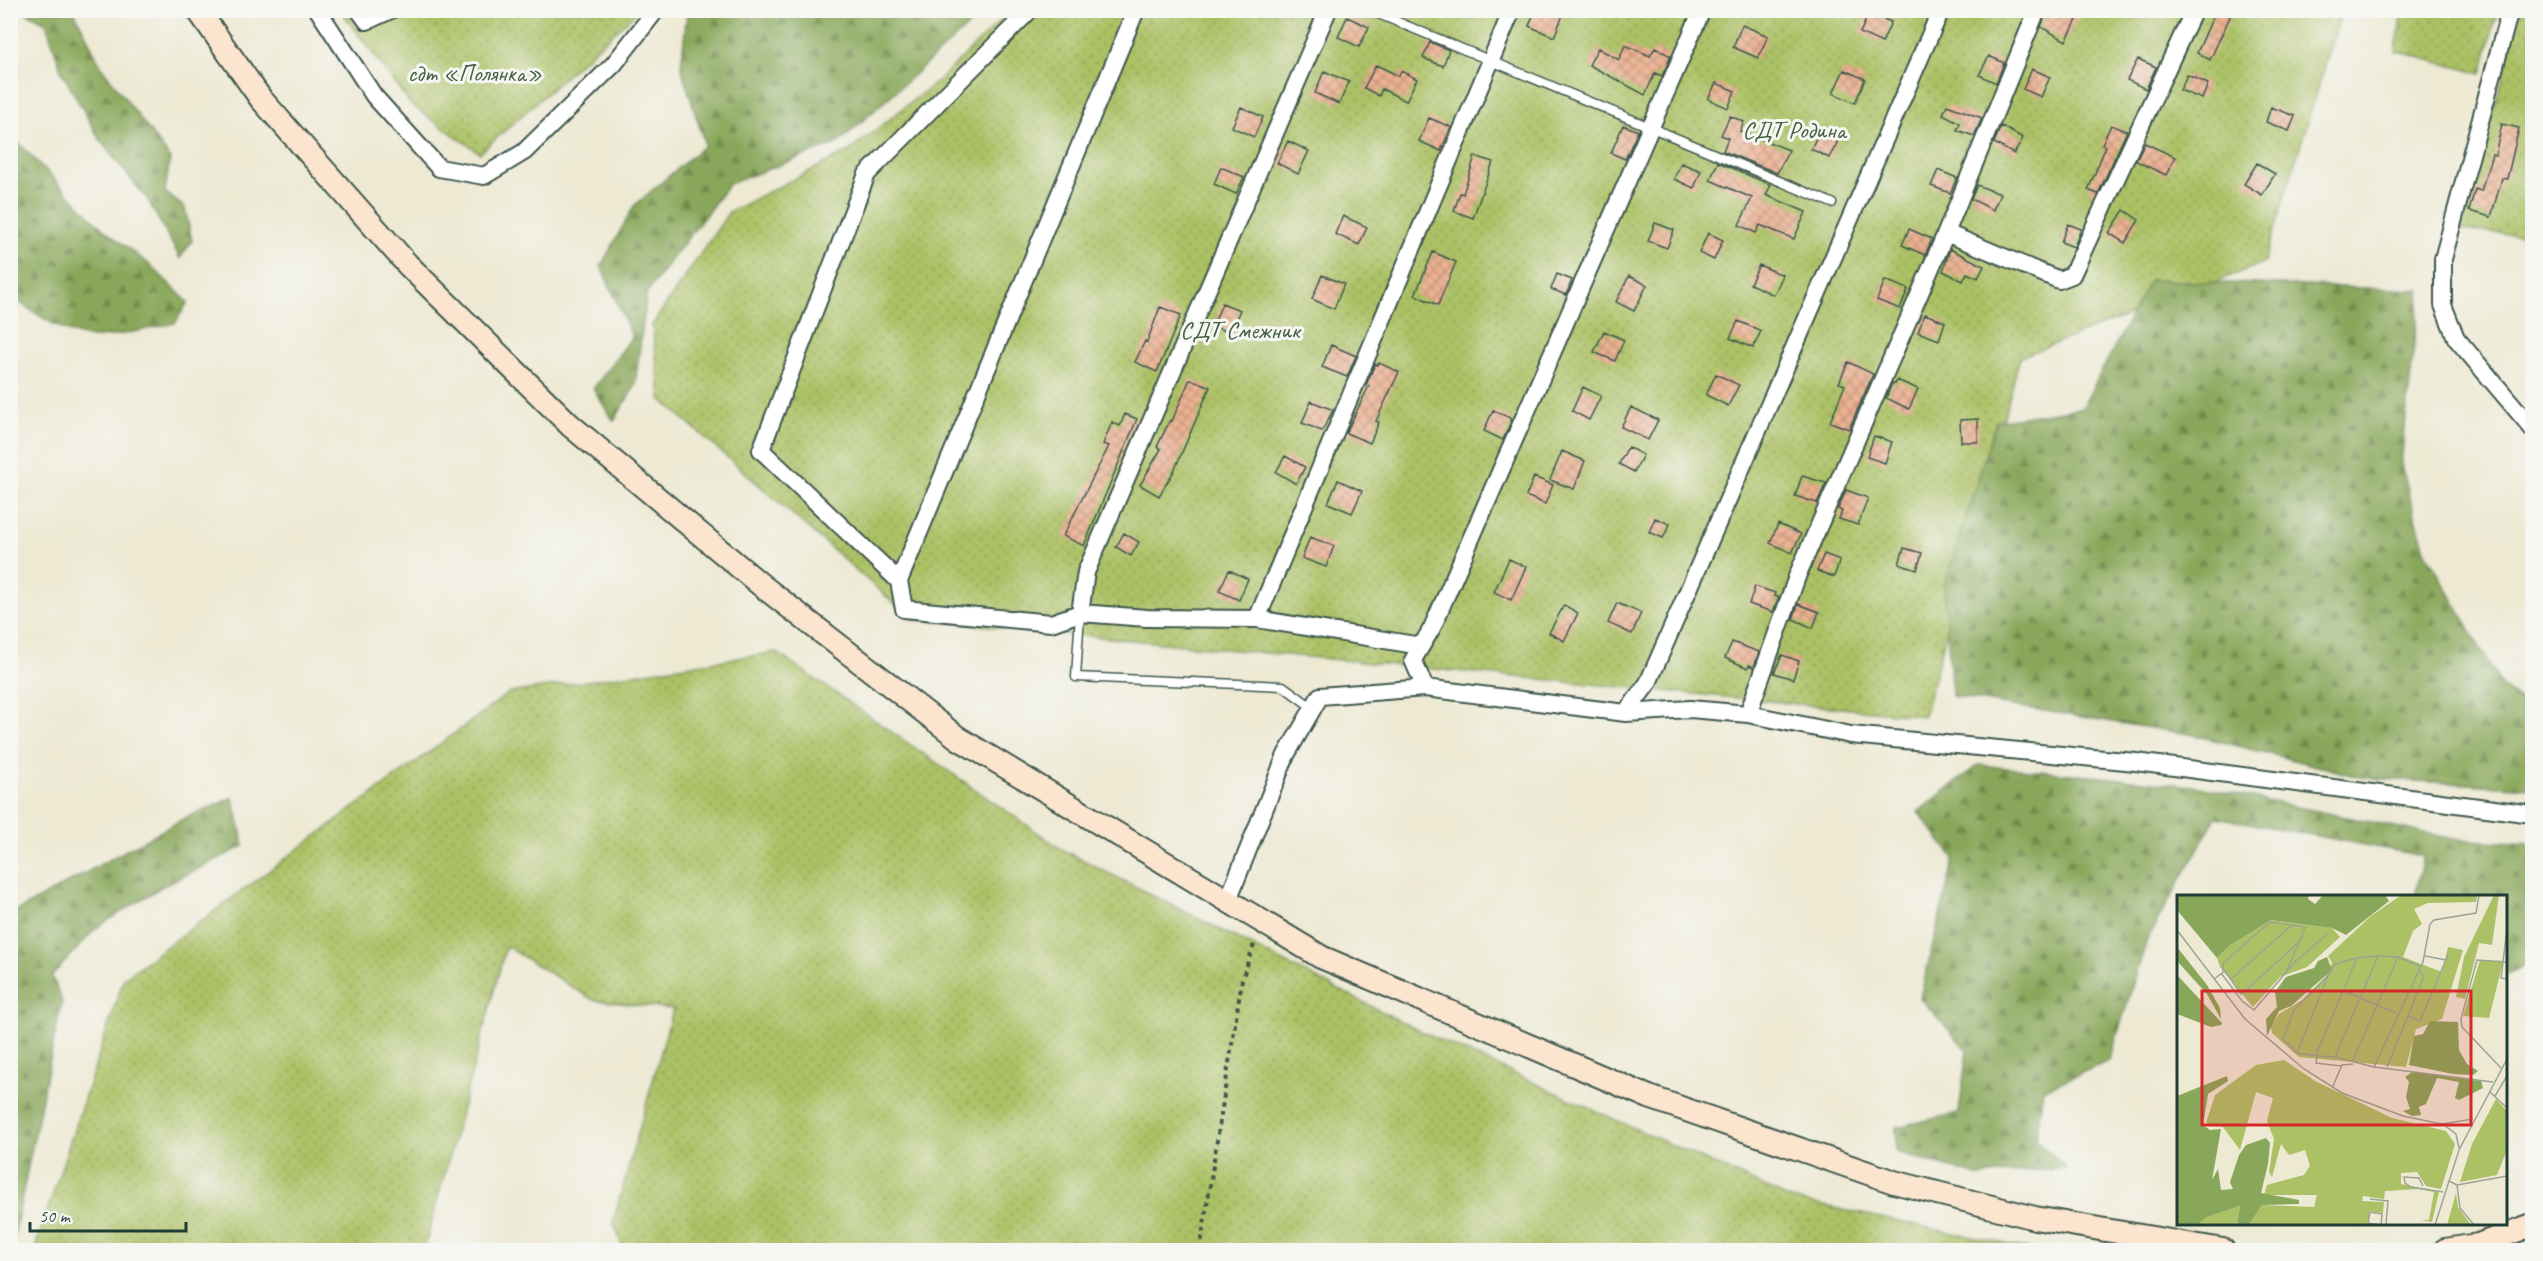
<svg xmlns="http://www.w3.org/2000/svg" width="2543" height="1261" font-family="Caveat,sans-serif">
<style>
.grass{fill:url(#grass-dots);stroke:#667f4c;stroke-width:1.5}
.forest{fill:url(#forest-firs);stroke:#547247;stroke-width:1.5}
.building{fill:url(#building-cross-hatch)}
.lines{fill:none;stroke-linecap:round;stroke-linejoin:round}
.lane-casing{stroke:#3e574c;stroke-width:11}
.street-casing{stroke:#3e574c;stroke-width:20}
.secondary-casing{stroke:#3e574c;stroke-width:26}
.path{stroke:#3e574c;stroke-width:4;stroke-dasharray:4.5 4.5;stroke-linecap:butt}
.lane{stroke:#fff;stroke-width:8}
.street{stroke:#fff;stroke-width:16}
.secondary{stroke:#fbe5cf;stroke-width:22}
.labels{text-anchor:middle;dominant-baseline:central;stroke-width:6;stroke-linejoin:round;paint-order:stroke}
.park-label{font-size:24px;fill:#425e40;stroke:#f6f6f2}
.inset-road{fill:none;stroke:#9ba493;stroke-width:1.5}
.view{fill:#d62828;fill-opacity:0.15;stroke:#d62828;stroke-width:3}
.inset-edge{fill:none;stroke:#1f3d34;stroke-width:3}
</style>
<defs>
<pattern id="grass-dots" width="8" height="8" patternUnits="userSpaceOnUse" patternTransform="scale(1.5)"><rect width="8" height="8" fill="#acc165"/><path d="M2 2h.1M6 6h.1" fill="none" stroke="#8b9e54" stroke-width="1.8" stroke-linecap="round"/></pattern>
<pattern id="forest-firs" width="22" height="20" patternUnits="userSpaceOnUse" patternTransform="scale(1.5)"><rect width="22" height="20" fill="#89a75a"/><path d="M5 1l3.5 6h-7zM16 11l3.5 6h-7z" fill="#6f894b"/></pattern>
<pattern id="building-cross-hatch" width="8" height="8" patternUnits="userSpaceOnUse" patternTransform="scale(1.5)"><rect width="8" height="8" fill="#edb293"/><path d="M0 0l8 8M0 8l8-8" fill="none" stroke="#bf9279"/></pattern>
</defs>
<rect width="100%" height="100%" fill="#f6f6f2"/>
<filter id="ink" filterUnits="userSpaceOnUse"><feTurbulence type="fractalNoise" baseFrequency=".0167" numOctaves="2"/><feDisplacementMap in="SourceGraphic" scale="12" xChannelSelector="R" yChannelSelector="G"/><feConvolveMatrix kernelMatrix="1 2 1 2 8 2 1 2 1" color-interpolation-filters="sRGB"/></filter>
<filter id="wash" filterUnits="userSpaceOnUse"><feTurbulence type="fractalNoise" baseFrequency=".008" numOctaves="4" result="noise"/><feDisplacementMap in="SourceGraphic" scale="24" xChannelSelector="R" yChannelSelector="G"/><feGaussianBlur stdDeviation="1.35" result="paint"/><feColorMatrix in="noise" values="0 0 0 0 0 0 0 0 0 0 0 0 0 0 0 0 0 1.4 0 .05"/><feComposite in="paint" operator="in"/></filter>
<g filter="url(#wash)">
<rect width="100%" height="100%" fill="#ede9d3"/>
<path class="grass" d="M341,11h297l-158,142 -69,-48z
M1010,11h1332l-78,252 -244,94 -96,359 -1012,-97 -251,-220 -9,-74 77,-113 120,-61 91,-72z
M2402,11h95l-15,63 -86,-23z
M2521,11h11v225l-72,-6z
M776,652l287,198 359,182 369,167 243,51h-1410l-11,-28 60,-213 -80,-9 -87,-54 -82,304h-376l-13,-2 89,-270 385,-285z"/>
<path class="forest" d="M23,11h51l28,57 68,90 -5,34 20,16 7,33 -12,17 -33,-59 -45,-56 -40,-70 -16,-50z
M687,11h298l-147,132 -109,41 -82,108 -12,94 -21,35 -21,-32 39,-52 -31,-71 33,-60 71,-61 -24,-78z
M11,135l92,94 46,35 39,38 -13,21c-21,4 -71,18 -91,13 -27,-6 -51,-25 -73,-39z
M2150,280l270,10 -19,175 24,85 78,138 29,19v81l-167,-10 -171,-43 -242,-39 -8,-110 52,-165 86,-13z
M1978,765l216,21 260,53 78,5v119l-26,11v-78h-91l8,-40 -207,-39 -69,123 -38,121 -66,29 -7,50 31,28 -89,8 -82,-24v-25l63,-14 8,-63 -47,-52 34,-140 -36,-46z
M233,797l11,49 -83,41 -65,41 -44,48 10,25 -51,249v-336l174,-96z"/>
<g id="blocks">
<path class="building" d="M1535,10h30l-11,27 -25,-11z
M2047,10h20l12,6 -13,25 -25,-14z
M2216,10h17l-23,50 -13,-7z
M1869,13l22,9 -9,21 -22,-10z
M1347,17l22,10 -10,20 -21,-10z
M1742,25l26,11 -10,22 -25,-11z
M1430,42l19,8 -6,16 -20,-8z
M1625,45l25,11 5,-8 16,8 -9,20 -7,-3 -10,22 -56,-30 9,-17 21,12z
M1989,56l15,7 -8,20 -17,-8z
M2138,59l18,8 -10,22 -19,-9z
M1376,65l23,11 2,-5 16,8 -11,22 -24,-12 -3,7 -15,-8z
M2032,69l18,8 -9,20 -18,-8z
M1844,70l21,9 -10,24 -22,-10z
M1324,71l25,11 -10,22 -24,-11z
M2187,75l21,9 -6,15 -22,-9z
M1716,83l19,8 -7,17 -20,-9z
M1947,105l35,13 -8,18 -17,-6 3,-7 -17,-9z
M1241,107l22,10 -9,20 -22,-10z
M2271,107l24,9 -6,15 -23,-9z
M1730,116l14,6 -4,9 49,19 -12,23 -54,-22 5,-13 -7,-3z
M1429,118l22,9 -10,24 -22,-10z
M2502,124l17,4 -12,51 -5,-1 -11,39 -22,-6 6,-22 6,2 11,-37 3,1z
M1623,125l15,6 -13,28 -14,-6z
M2111,125l16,6 -29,63 -10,-4 18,-44 -4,-2z
M2001,126l22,12 -9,16 -20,-11z
M1819,132l19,9 -9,17 -18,-9z
M1288,141l21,10 -11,23 -21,-11z
M2145,143l30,14 -9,18 -30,-14z
M1475,156l18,6 -20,56 -19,-7 6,-18 3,1z
M1718,162l53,23 -5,10 40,17 -12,27 -34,-14 -4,8 -17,-8 13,-27 -42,-18z
M1681,163l20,8 -7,17 -20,-9z
M2257,163l18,11 -13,21 -18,-11z
M1221,167l23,10 -8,17 -22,-10z
M1938,170l19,8 -7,15 -19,-7z
M1977,185l23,9 -7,16 -22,-11z
M2124,210l15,10 -14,23 -16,-10z
M1343,216l24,11 -8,18 -24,-11z
M1655,223l19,7 -7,18 -19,-7z
M2068,224l13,5 -7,18 -13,-5z
M1909,229l23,10 -7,16 -23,-10z
M1708,233l15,7 -9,20 -15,-7z
M1950,249l34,17 -6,12 -11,-5 -4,8 -20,-10z
M1433,252l23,10 -18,43 -23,-10z
M1759,265l24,10 -9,20 -24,-11z
M1557,274l15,6 -6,15 -15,-6z
M1322,275l22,9 -10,25 -22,-10z
M1629,276l18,9 -13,26 -18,-9z
M1885,280l23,9 -8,20 -23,-9z
M1222,303l18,7 -10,23 -17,-7z
M1160,307l21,8 -24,57 -22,-10 10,-21 2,1z
M1925,314l20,8 -6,18 -21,-8z
M1738,321l23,10 -8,17 -23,-10z
M1604,331l20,9 -9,21 -21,-9z
M1331,345l25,11 -9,21 -25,-10z
M1848,362l25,12 -24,55 -19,-7 15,-37 -6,-2z
M1379,363l20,9 -23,49 3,1 -9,21 -24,-10 23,-47 -3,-1 9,-21 3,1z
M1716,374l23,11 -11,21 -22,-11z
M1190,379l20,8 -36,84 -15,25 -19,-11 21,-36 -4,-2 13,-27 2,1z
M1897,380l21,9 -9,20 -23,-11 6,-15 3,1z
M1583,387l18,9 -12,24 -17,-9z
M1311,401l22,9 -11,21 -20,-8z
M1631,407l27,13 -10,20 -27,-13z
M1493,410l19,9 -9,21 -19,-9z
M1125,414l12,5 -53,127 -21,-10 46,-90 -6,-2 9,-22 8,4z
M1978,419v23h-17l-1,-22z
M1874,436l18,6 -7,21 -18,-6z
M1628,447l15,8 -9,17 -15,-8z
M1562,451l23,10 -11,28 -24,-9z
M1285,456l20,11 -9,17 -20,-12z
M1802,476l24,7 -9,20 -22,-7z
M1534,477l19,8 -8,19 -19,-8z
M1338,480l24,11 -10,22 -24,-10z
M1846,490l22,8 -10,27 -19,-6 3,-8 -4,-2z
M1655,518l15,6 -7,14 -14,-6z
M1778,524l23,10 -9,19 -22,-10z
M1124,533l15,9 -8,14 -15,-9z
M1310,537l24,9 -8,21 -24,-9z
M1904,548l18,5 -5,17 -18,-6z
M1824,554l16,6 -6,17 -17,-6z
M1509,559l17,8 -15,33 -17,-8z
M1229,570l19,9 -9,21 -20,-9z
M1755,586l20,7 -1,3 5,1 -6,15 -24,-8z
M1617,603l24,10 -9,21 -24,-11z
M1798,604l21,8 -6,16 -20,-9z
M1564,605l14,8 -14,28 -15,-8z
M1732,642l27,10 -5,15 -5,-2 -1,3 -23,-10z
M1782,655l17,6 -6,18 -19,-6z"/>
</g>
</g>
<g filter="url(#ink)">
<use href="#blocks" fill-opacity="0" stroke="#3e574c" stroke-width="1.5"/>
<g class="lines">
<g class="lane-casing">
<path id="lane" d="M1369,10l463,193
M1080,613l-4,64 207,9 30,22"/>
</g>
<g class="street-casing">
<path id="street" d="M318,10l56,86 65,72 45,8 40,-24 90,-88 42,-54
M359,10l8,11 24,-11
M1702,10l-270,618 -19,32 12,28 201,25 22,-30 293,-673
M2037,10l-91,223 113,47 13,-5 122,-265
M2510,10l-67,249v46l13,33 76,90
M899,581l-138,-131 106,-276 163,-164
M1080,613l-29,10 -147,-14 -5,-28 237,-571
M1257,619l-110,-1 -67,-5 6,-41 242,-562
M1421,646l-164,-27 255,-609
M1626,713l64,-4 58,5 103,21 285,27 396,52
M1748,714l50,-140 148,-341
M1228,900l58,-145 34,-59 105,-8"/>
</g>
<g class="secondary-casing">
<path id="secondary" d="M198,10l63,89 147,166 162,160 191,160 197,153 363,219 328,140 245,85 141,36 188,32
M2445,1250l33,-5 54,-20"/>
</g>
<path class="path" d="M1200,1250l42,-271 13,-37"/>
<use href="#lane" class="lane"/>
<use href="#street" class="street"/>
<use href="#secondary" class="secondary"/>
</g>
</g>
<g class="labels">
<g class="park-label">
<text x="475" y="73">сдт «Полянка»</text>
<text x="1794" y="130">СДТ Родина</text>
<text x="1240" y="330">СДТ Смежник</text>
</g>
</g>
<g transform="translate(2177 895)">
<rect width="330" height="330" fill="#ede9d3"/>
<path d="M300,0l-1,7 -48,1 -14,6 8,15 -9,7 -10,26 39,15 6,-25 15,3 -21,69 -26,10 -10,38 -107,-10 -27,-24 -1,-7 8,-12 23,-14 24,-24 6,-13 -4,-7 43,-40 29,-20zM317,0h5l-7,50 -13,-2 -14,56 -9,-2 8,-40zM94,25l61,8 8,9 -33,30 -27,10 -27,30 -33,-40 -3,-9 12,-12zM303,65l23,2 -14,56 -26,-2zM107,165l31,21 77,37 54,13 9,13 -14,45 -15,-3 -9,-14 -16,1v11l38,8 -7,30 -11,-2h8l5,-28 -16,-3 -33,2 -1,8 -21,-3 -1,5 22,1 -1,11 -14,-2v14h-120l13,-20 52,2 3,-12h-53l3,-10 37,-10 6,-9 -5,-16 -16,5 -8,-11 -9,33 -3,-5 5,-33 -7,-18 6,-23 -17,-6 -16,58 -17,-23 -17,-4 9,-28 41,-30zM319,204l11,12v39l-10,25 -37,7 12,-38zM279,298l2,14 13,18h-24zM63,311l-3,19h-40l10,-8z" fill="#acc165"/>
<path d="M0,0h132l-1,4 7,5 8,-9h62l4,6 -43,34 -14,-7 -61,-8 -42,26 -12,12 -40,-48zM0,52l30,38 13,23 1,11 -14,-25 -30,-33zM150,62l5,13 -41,36 -12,5 -12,25 -1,-17 11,-12 -2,-15 11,-15 28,-9 4,-7zM0,80l45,48 -1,2 -10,2 -34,-13zM253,126l28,1 1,28 8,14 11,7 -5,4 -20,-1 -44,-9 5,-29 9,-2zM235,177l69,9 2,7 -24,12 -4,-2 4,-16 -22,-4 -11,26 -7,3 2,8 -9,1 -9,-5 7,-2 -4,-12 3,-15 -4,-5zM50,181l1,5 -20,13 -5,31 7,5 11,-1 -9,51 6,-11 3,21 12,-1 -3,-7 9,-27 7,-10 20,-7 4,5 -2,21 -7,29 38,7v4l-37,1 -13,20h-12l3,-19 -33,11 -10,8h-20v-129z" fill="#89a75a"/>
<path class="inset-road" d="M330,34l-6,49 6,1M0,35l68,89 59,50 38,24 61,23 39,8 31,-5M248,61l21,4M221,62l21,9M241,74l6,7 -16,40 12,5 28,-66M110,75l12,-27M46,76v-8l47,-41 22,3M44,78l21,28 12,9 41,-48 32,-28M151,81l7,-12 22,-6M37,84l11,-8 16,23 2,-1 57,-52 5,-14 -13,-2 -61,54M167,96l52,22M120,158l-14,-14 11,-29 34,-34 -31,77 20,3 -1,7 25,3M158,162l-18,-1v-4l40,-94 20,-2M176,165l45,-103 -20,-1 -43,101 39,10 49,-105 7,-38 4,-4 42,-7 3,-18M197,172l119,15M210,172l21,-51M324,173l-39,-41 -1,-8 16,-59 30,2M156,191l9,-21 11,-1M313,197l17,16M318,201l12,-20M267,230l12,9 3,14M272,286l8,4 3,23 14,17M280,290l50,-9M246,291l-4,-8 -15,-1 1,6 6,4 32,5M193,304l18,2 -2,24M204,330l1,-11 -12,-2 -2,11 13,2h3M258,330l24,-75 48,-91"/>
<path class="view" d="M25,96h269v134h-269z"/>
<rect width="330" height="330" class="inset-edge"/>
</g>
<rect width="2543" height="1261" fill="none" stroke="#f6f6f2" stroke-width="36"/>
<path d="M30 1222v9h156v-9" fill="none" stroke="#1f3d34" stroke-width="3"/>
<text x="39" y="1222" font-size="18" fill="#1f3d34" stroke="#f6f6f2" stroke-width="4.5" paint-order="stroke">50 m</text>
</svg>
